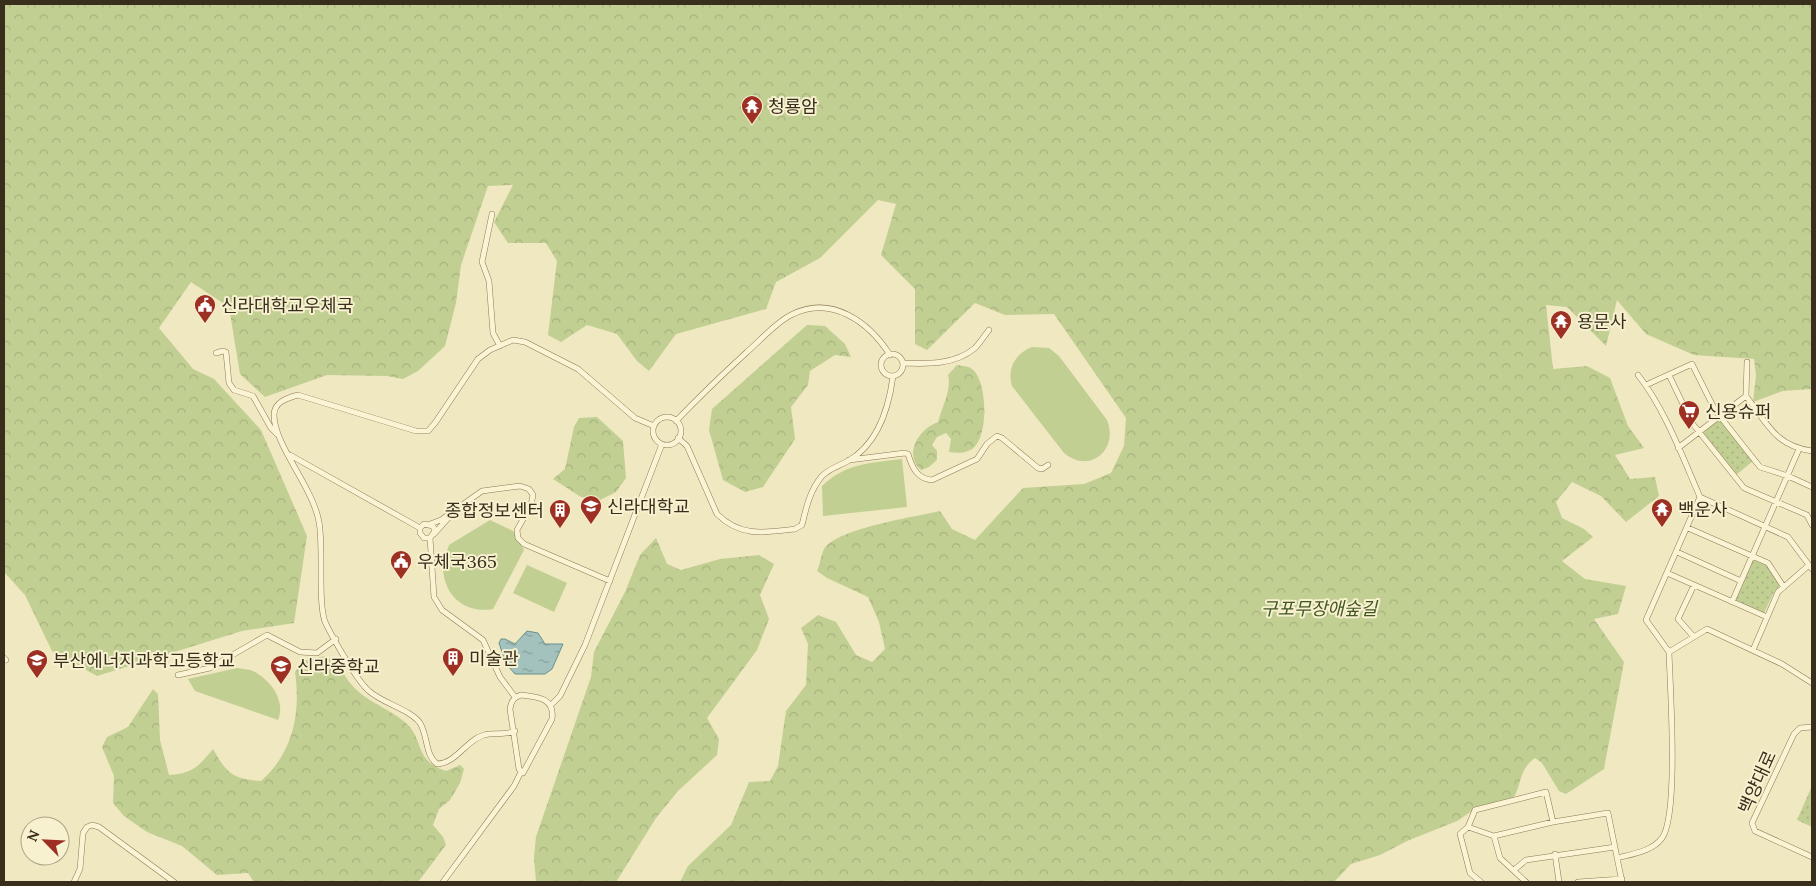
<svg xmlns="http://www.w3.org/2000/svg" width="1816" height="886" font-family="Lora,'Noto Sans KR',serif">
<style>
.grass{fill:#c1cf93}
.forest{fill:url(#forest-crowns)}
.park{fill:url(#park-dots)}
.water{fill:url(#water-ripples);stroke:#6a918c}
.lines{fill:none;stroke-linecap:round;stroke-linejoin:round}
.minor-casing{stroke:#8b7857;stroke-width:6}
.minor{stroke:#fbf4d4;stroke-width:5}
.labels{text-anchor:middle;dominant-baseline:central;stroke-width:4;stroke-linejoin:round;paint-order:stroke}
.poi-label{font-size:18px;fill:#392e1c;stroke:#f7f1d0;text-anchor:start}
.park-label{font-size:18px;font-style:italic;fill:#435722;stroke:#f7f1d0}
.street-label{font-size:18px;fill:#392e1c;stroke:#f7f1d0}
</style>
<defs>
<pattern id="forest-crowns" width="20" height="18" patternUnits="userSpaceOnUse" patternTransform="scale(1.25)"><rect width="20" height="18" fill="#c1cf93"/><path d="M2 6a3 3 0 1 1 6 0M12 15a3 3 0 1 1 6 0" fill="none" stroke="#a7b27e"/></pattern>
<pattern id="park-dots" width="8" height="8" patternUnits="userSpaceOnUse" patternTransform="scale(1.25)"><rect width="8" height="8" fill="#c1cf93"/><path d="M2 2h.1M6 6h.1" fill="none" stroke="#a7b27e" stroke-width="1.8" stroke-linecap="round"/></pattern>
<pattern id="water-ripples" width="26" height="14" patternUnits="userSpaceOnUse" patternTransform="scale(1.25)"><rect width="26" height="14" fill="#a3c2bd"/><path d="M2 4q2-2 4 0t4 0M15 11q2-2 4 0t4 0" fill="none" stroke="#869e99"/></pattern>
</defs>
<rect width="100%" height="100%" fill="#f0e8c0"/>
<path class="grass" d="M1032,347l17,1 10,8 48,64c12,29 -17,55 -43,33l-52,-67c-5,-18 3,-32 20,-39z
M902,459l5,48 -84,9 -1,-30c24,-23 48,-23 80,-27z
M490,520l23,11 11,19 -31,59c-28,5 -49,-13 -50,-41 0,-8 4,-17 6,-23z
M527,565l40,18 -13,29 -41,-19z
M237,668c5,1 11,1 16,3 18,9 33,30 25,49l-83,-29 -7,-12z"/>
<path class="forest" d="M4,4h1808v385l-29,2 -30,11 3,-27 -2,-16 -60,-4 -48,-21 -29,-34 -11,46 -39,-39 -21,-2 7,64 34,-3 23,12 18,48 16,22 -29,7 15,24 25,-2 4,19 -33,26 -25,-26 -29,-14 -16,20 6,16 22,11 9,8 -31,24 23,18 41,7 -8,28 -24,5 30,43 -20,107 -38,25 -7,-3 -17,-28 -7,-5c-16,11 -13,26 -22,41l-38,10 -18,12 -50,20 -27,14 -29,9 -17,18h-654l8,-16 43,-41 18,-43 21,-1 8,-15 8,-55 20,-26 2,-41 -7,-16 17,-13 18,7 20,33 16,7 13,-13 -6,-27 -11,-25 -41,-19 -10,-7c3,-6 4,-16 7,-22 14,-21 91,-32 116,-38l12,18 23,11 48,-52 61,-4 27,-11 13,-27 2,-28 -72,-104 -49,1 -30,-12 -48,47 -12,-6v-55l-34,-34 15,-51 -18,-4 -58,58 -44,24 -10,27 -90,25 -27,37 -12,-10 -20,-27 -30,-9 -26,17 -13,-7 9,-74 -11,-18h-38l-14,-21 19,-37 -25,1 -27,79 -5,38 -11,43 -27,25 -15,8 -16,-3 -60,-1 -62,22 -25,-23 -11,-67 -38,-25 -32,46 34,41 21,10 47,51 46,106 -13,87 -52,8 -145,45 -45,-25 -27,-56 -21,-23z
M807,325l18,1 20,18 6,13 -16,-2 -25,16 -2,14 -17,22 4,32 -32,48 -18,5 -22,-12 -14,-50 3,-21z
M957,365c5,1 12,1 15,4 16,12 17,69 0,80 -8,5 -15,4 -23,3l2,-13 -5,-6 -9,4 -5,8 5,6v9l-8,7 -8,3c-18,-16 -2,-41 17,-48 4,-15 14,-33 10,-47z
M597,417l26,24 3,37 -10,14 -16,8 -19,-3 -28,-18 12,-10 9,-42 5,-9z
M656,538l11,26 14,6 39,-11 39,-4 15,9 -14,31 9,24 -12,31 -50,68 12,21 -2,16 -39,36 -22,27 -40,64h-80l-2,-25 2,-20 55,-160 3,-25 31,-60 15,-37z
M325,656c14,7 17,17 26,28 14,18 41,25 57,41 16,17 7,36 38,46l14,-6 4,4 -4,14 -10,17 -11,9 -6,16 10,12 3,8 -28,37h-164l-6,-9 -31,2 -35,-29 -35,-14 -23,-16 -11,-13 1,-27 -12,-29 5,-10 21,-10 25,-38 5,5 2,46 9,35c23,-1 30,-9 44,-26 14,25 20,30 48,32 32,-28 40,-68 34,-109l8,-11z"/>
<path class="park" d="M1720,418l33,43 -17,14 -32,-42 -3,2z
M1753,560l13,5 14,20 -6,7 -10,21 -28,-13z
M1812,786v41l-15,-7z"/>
<path class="water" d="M527,631l11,2 7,11h18l-11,25 -7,5h-30l-9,-10 -7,-21 2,-4h4l10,5z"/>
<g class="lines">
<g class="minor-casing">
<path id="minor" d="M492,214l-10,48 7,19 4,52 7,13
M216,353l7,-2 3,1 3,31 5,7 19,6 18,32 6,6
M881 365a11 11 0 1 1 22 0a11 11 0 1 1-22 0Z
M1747,362l-1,34c21,27 29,50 66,55
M903,363c24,1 52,2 72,-15 5,-5 10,-13 14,-18
M1638,375c27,34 45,83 62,122l88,40 24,32
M1669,375l23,48 52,65 63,27 5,10
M1646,385l46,-21 23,46 45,57 28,9 24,11
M653 431a14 14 0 1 1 28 0a14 14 0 1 1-28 0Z
M676,421c23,-24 47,-47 71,-69 14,-12 28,-29 44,-37 40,-21 78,7 99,40
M678,438l9,8 30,68c23,23 47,19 78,15l7,-4c4,-17 8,-35 20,-49 8,-8 17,-10 26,-15 30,-17 41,-54 45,-85
M1678,448l68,-52
M290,455l130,73
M849,460l56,-7 3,1c4,13 9,25 24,26l45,-21 10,-15 10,-8 5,2 36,30 4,1 6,-4
M1700,497l-54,123 23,32 38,-23 75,35 30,19
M430,524l11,-4 41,-29 38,-5 9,3 4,6 -2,10 -14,25 1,8 6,6 86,37
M1688,528l80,35 15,23
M434,534l16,-18
M430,538h-6l-4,-5v-5l4,-4 9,2 2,5 -5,7 4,59 8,13 41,30 17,37 15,20
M1677,552l64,29
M1667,573l100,44
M1732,602l67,-153
M1693,636l-15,-17 16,-34
M1753,650l25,-58 30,-26
M4,658l2,2
M178,675l32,-7 57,-33 33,17 17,1 19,-14
M521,695c17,2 34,3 31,24l-29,54 -4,-4 -9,-60c1,-8 4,-12 11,-14z
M552,704l8,-8 25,-51 77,-201
M1812,727l-12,1 -6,6 -42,89 3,8 57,26
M515,731c-12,5 -21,1 -31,4 -18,5 -27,28 -47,29 -12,-9 -9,-28 -17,-41 -9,-13 -38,-20 -51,-32 -12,-10 -35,-51 -43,-67 -9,-18 -2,-76 -7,-102 -6,-35 -45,-77 -45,-107 0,-13 13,-17 24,-20l118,36h12l7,-8 43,-64 12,-9 23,-10 12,2 53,27 57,49 19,8
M1468,827l26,9
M1494,836l59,-14 55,-9 14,69
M1494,836l6,22 26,24
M1555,854l4,28
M1617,858c15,-4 36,-7 45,-20 17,-23 8,-152 7,-186
M1514,870l12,-10 89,-13
M74,882l6,-13 3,-36 4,-6 5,-2 7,2 75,55
M443,882l71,-96 7,-14
M1481,882l-11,-9 -10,-39 8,-7 7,-17 71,-18 7,30
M1578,882l44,-3"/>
</g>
<use href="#minor" class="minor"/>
</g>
<defs>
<g id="temple-pin" transform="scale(1.125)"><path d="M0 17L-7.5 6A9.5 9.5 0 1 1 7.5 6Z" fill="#9d3023" stroke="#f7f1d0"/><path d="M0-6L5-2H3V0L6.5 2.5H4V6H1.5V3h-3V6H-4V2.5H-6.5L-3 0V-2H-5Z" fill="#fff"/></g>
<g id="civic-pin" transform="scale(1.125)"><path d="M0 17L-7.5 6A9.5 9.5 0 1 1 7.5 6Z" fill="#9d3023" stroke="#f7f1d0"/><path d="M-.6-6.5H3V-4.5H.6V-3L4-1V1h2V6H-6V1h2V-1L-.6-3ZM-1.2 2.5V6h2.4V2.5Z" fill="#fff"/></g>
<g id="supermarket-pin" transform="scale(1.125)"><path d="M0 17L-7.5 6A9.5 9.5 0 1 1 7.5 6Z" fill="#9d3023" stroke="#f7f1d0"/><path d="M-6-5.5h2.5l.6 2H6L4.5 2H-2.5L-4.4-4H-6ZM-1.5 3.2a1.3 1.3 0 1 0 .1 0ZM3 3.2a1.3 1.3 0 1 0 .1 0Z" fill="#fff"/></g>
<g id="university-pin" transform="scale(1.125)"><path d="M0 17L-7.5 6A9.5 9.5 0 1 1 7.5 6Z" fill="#9d3023" stroke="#f7f1d0"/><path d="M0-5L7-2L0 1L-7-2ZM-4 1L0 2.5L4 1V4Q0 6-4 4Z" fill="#fff"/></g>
<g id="building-pin" transform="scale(1.125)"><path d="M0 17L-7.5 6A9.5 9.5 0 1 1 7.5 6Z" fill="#9d3023" stroke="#f7f1d0"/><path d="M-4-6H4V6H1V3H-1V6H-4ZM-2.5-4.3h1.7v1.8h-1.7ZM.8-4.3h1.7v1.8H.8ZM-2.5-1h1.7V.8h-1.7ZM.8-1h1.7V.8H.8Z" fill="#fff"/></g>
<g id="school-pin" transform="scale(1.125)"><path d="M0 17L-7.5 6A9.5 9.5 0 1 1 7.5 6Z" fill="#9d3023" stroke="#f7f1d0"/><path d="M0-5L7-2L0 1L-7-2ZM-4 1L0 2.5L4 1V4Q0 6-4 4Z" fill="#fff"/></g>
</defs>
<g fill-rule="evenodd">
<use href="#temple-pin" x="752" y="106"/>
<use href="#civic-pin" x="205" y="305"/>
<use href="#temple-pin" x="1561" y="321"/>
<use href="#supermarket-pin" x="1689" y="411"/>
<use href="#university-pin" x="591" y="506"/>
<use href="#temple-pin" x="1662" y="509"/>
<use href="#building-pin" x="560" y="510"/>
<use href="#civic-pin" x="401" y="561"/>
<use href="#building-pin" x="453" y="658"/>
<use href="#school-pin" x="37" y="660"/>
<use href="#school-pin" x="281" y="666"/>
</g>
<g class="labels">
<g class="poi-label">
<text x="768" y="106">청룡암</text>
<text x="221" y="305">신라대학교우체국</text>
<text x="1577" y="321">용문사</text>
<text x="1705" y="411">신용슈퍼</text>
<text x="607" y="506">신라대학교</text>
<text x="1678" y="509">백운사</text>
<text x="544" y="510" text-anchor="end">종합정보센터</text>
<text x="417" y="561">우체국365</text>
<text x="469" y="658">미술관</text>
<text x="53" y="660">부산에너지과학고등학교</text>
<text x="297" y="666">신라중학교</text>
</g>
<g class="park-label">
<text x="1319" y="608">구포무장애숲길</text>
</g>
<g class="street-label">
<text transform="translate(1757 782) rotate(-66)">백양대로</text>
</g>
</g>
<rect width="1816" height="886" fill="none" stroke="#392e1c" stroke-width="10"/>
<g transform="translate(45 841) rotate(294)"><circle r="24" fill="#f7f1d0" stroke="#aba388"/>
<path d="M0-4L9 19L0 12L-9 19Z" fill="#9d3023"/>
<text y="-8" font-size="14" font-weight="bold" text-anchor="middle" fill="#392e1c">N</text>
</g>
</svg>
